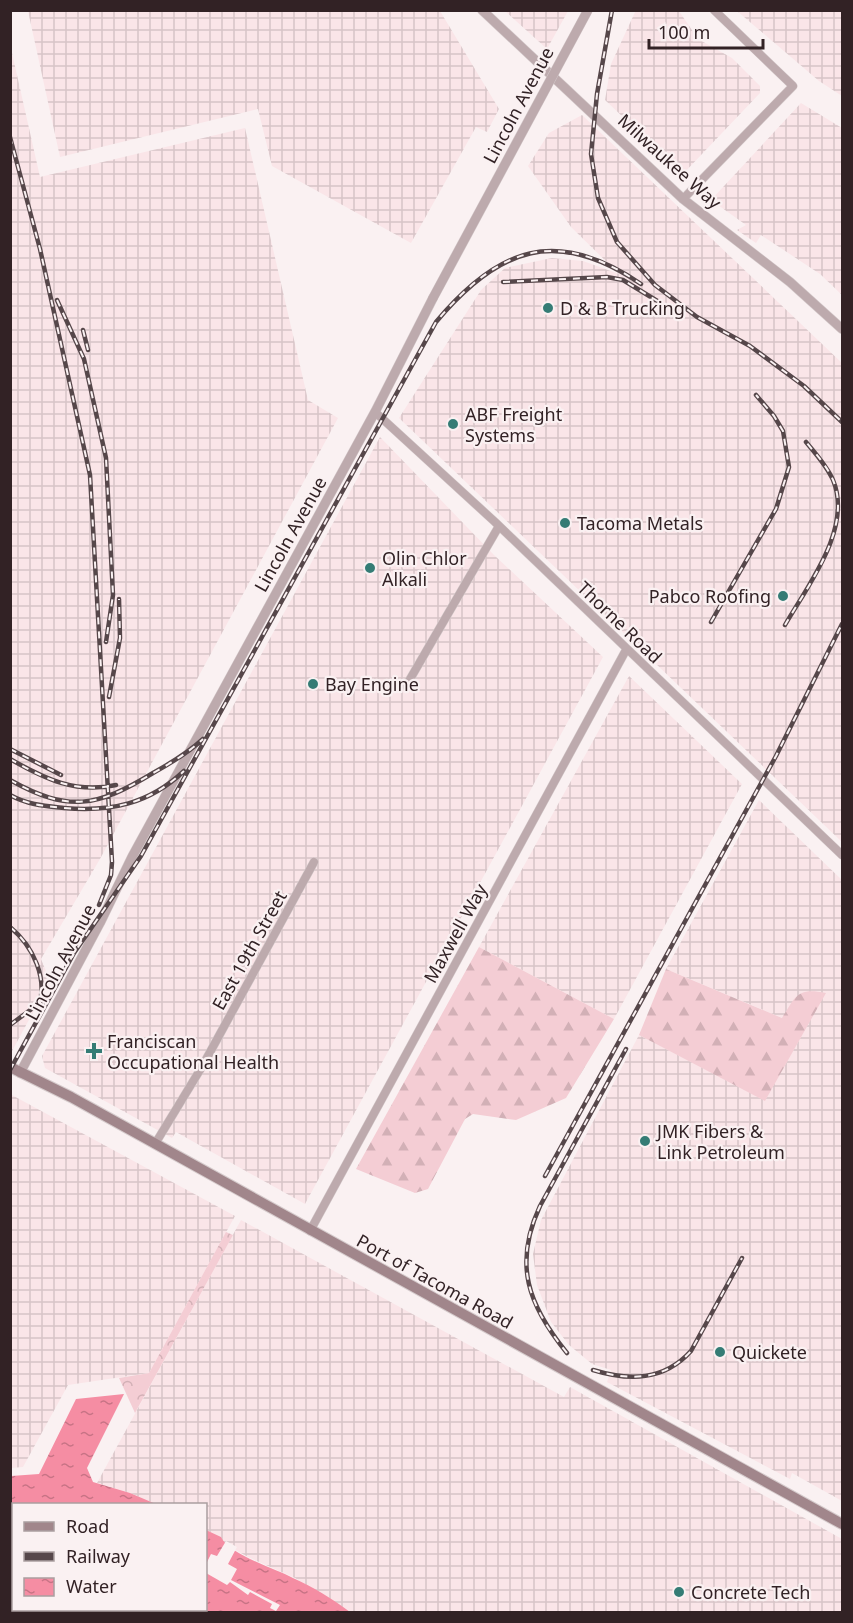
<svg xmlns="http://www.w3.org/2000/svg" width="853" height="1623" font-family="'Noto Sans',sans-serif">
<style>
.industrial{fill:url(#industrial-grid)}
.forest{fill:url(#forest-firs)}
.park{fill:url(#park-crowns)}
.water{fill:url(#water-ripples)}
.pier{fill:#faf1f2}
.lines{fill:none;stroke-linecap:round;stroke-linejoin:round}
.minor-casing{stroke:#d6cccd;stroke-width:9}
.tertiary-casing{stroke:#d6cccd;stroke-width:10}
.secondary-casing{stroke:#d6cccd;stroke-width:12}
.minor{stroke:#bdaaad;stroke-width:8}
.tertiary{stroke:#bdaaad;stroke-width:9}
.secondary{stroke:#a1868b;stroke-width:10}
.rail-casing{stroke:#56474a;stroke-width:4.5}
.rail{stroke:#faf1f2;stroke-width:2;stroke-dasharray:7;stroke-linecap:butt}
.tertiary-bridge-casing{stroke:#d6cccd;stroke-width:10;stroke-linecap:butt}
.tertiary-bridge{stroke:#bdaaad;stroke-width:9}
.poi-dot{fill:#357c75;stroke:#faf1f2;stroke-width:2}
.labels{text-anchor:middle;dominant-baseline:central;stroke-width:4.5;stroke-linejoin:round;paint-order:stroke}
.street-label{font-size:18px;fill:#322225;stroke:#faf1f2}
.poi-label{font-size:18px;fill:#322225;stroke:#faf1f2;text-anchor:start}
</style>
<defs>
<pattern id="industrial-grid" width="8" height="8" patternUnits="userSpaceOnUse" patternTransform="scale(1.5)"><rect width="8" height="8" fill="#fae5e8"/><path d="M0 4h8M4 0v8" fill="none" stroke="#d7c4c7"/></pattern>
<pattern id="forest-firs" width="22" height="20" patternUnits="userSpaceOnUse" patternTransform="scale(1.5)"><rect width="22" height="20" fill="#f4cdd4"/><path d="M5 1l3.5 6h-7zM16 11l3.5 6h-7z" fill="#d2b0b6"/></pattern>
<pattern id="park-crowns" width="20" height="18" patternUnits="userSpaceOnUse" patternTransform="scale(1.5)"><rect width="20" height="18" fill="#f4cdd4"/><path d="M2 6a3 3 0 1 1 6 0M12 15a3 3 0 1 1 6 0" fill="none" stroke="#d2b0b6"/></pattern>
<pattern id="water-ripples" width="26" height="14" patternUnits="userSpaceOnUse" patternTransform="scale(1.5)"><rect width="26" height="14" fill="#f58da3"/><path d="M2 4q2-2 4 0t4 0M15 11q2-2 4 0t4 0" fill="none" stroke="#c77385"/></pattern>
</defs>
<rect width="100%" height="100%" fill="#faf1f2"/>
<path class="industrial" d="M636,10l43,1 19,28 34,19 28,28v7l-77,81 -78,-74 6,-36z
M28,11h412l59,98 -12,23 -11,-5 -65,116 -139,-77 -14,-57 -198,48z
M505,11h63l-21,38z
M737,11h105v85l-23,-15z
M10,44l30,133 205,-49 63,272 30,18 -238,441 -59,100 9,22 -39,72z
M801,103l41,25v167l-22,-21 -59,-39 -5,8 -19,-13 9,-5 -35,-25z
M582,115l260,248v479l-443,-424 82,-128 24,-22 47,-10 31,3 36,13 -48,-47 -43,-61 21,-33z
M380,437l114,118 109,102 -298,547 -129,-72 -4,6 -127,-70 -3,-12z
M629,676l113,108 -128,235 -135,-72z
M759,800l83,80v621l-50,-28 -2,6 -183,-97 4,-12 -19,-6 -23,-19 -18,-23 -14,-37 -4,-31 8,-34 98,-185 126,65 41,-72 -140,-59z
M10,1094l225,122 -86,157 -81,12 -45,82 -12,1z
M241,1220l323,177 6,-10 272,152v73h-492l-55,-34 -47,-21 -25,-14 -3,-6 -14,-7v-26h-50l-26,-11 -33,-10z"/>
<path class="forest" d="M479,947l135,72 -48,79 -50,22 -43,-6 -8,5 -37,70 -13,4 -59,-24z
M666,969l116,49c14,-22 15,-31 44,-25l-61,108 -126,-66z"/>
<path class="park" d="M226,1232l7,3 -98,178 -16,-35 30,-5z"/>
<path class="water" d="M124,1394l-37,74 6,14 37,11 26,11h-142v106h192v-80l15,7c7,17 55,32 72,41 20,9 40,21 57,34h-339v-136l28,-2 37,-75z"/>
<path class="pier" d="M226,1541l11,6 -9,17 9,5 -6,11 49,25 -4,6 -6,-3 2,-4 -22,-12 -2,3 -18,-13 -3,3 -21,-12v-9l5,-10 6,2z"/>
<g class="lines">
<g class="minor-casing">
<path id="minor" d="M683,199l110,-113 -79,-76
M375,412l120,110 347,333
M406,686l93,-160
M155,1144l48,-79 111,-203
M310,1231l316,-581"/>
</g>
<g class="tertiary-casing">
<path id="tertiary" d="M482,10l201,189 107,83 52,47
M20,1073l80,-150 32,-66 243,-445 58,-114"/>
</g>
<g class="secondary-casing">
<path id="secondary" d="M10,1067l61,30 771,427"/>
</g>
<use href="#minor" class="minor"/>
<use href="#tertiary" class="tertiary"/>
<use href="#secondary" class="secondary"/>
<g class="rail-casing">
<path id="rail" d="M612,10l-15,84 -6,60 7,44 19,44 38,43 42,32 53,29 54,40 38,36
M10,137l30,112 50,226 22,387 -1,13 -12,30
M503,282l104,-5 16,3 36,22
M57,300l27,59 22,99 7,137 -7,47
M83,330l5,20
M711,622l65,-113 13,-42 -6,-36 -9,-15 -18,-21
M785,625c23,-40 68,-97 48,-145 -6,-14 -17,-26 -27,-38
M109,697l11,-59 -1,-39
M10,749l51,26
M10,759c35,20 66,35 106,26
M10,780c59,33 87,27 143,-7 18,-10 35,-20 50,-34
M10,795c18,10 35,11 54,13 47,4 85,-4 120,-37
M10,927c23,19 39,52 28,82
M10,1025l31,-23
M10,1070l64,-117 67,-97 295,-534c62,-74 120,-96 205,-38
M545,1176l231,-420 66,-132
M567,1353c-39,-48 -54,-89 -27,-147l86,-157
M593,1370c36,11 71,11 98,-19l51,-93"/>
</g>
<use href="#rail" class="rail"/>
<g class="tertiary-bridge-casing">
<path id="tertiary-bridge" d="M433,298l155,-288"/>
</g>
<use href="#tertiary-bridge" class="tertiary-bridge"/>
</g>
<g class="poi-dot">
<circle cx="548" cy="308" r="6"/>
<circle cx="453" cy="424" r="6"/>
<circle cx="565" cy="523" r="6"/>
<circle cx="370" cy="568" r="6"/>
<circle cx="783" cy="596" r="6"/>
<circle cx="313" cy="684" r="6"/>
<path d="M91 1042h6v6h6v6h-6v6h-6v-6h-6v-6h6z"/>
<circle cx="645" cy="1141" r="6"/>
<circle cx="720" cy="1352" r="6"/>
<circle cx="679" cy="1592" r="6"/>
</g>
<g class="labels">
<g class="street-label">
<text transform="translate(518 105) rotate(-62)">Lincoln Avenue</text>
<text transform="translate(670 161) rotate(42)">Milwaukee Way</text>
<text transform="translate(290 534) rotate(-61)">Lincoln Avenue</text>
<text transform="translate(620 622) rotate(44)">Thorne Road</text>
<text transform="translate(455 933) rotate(-61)">Maxwell Way</text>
<text transform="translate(249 950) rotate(-61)">East 19th Street</text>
<text transform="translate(60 962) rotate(-62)">Lincoln Avenue</text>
<text transform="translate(435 1281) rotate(29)">Port of Tacoma Road</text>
</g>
<g class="poi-label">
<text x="560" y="308">D &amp; B Trucking</text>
<text x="465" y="414">ABF Freight<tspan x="465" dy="21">Systems</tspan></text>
<text x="577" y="523">Tacoma Metals</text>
<text x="382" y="558">Olin Chlor<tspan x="382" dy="21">Alkali</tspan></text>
<text x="771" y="596" text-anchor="end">Pabco Roofing</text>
<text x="325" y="684">Bay Engine</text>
<text x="107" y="1041">Franciscan<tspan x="107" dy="21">Occupational Health</tspan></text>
<text x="657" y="1131">JMK Fibers &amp;<tspan x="657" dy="21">Link Petroleum</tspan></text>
<text x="732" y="1352">Quickete</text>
<text x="691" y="1592">Concrete Tech</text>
</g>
</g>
<rect width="853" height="1623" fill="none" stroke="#322225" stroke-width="24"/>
<rect x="12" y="1503" width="195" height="108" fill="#faf1f2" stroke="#aa9ea0" stroke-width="1.5"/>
<rect x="24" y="1522" width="30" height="9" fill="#a1868b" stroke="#aa9ea0" stroke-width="1.5"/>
<text x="66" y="1533" font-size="18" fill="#322225">Road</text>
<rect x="24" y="1552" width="30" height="9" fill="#56474a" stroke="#aa9ea0" stroke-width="1.5"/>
<text x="66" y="1563" font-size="18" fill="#322225">Railway</text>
<rect x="24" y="1578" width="30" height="18" fill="url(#water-ripples)" stroke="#aa9ea0" stroke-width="1.5"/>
<text x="66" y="1593" font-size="18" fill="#322225">Water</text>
<path d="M649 39v9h114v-9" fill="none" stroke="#322225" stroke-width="3"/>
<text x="658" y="39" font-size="18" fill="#322225" stroke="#faf1f2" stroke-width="4.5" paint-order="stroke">100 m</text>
</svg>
